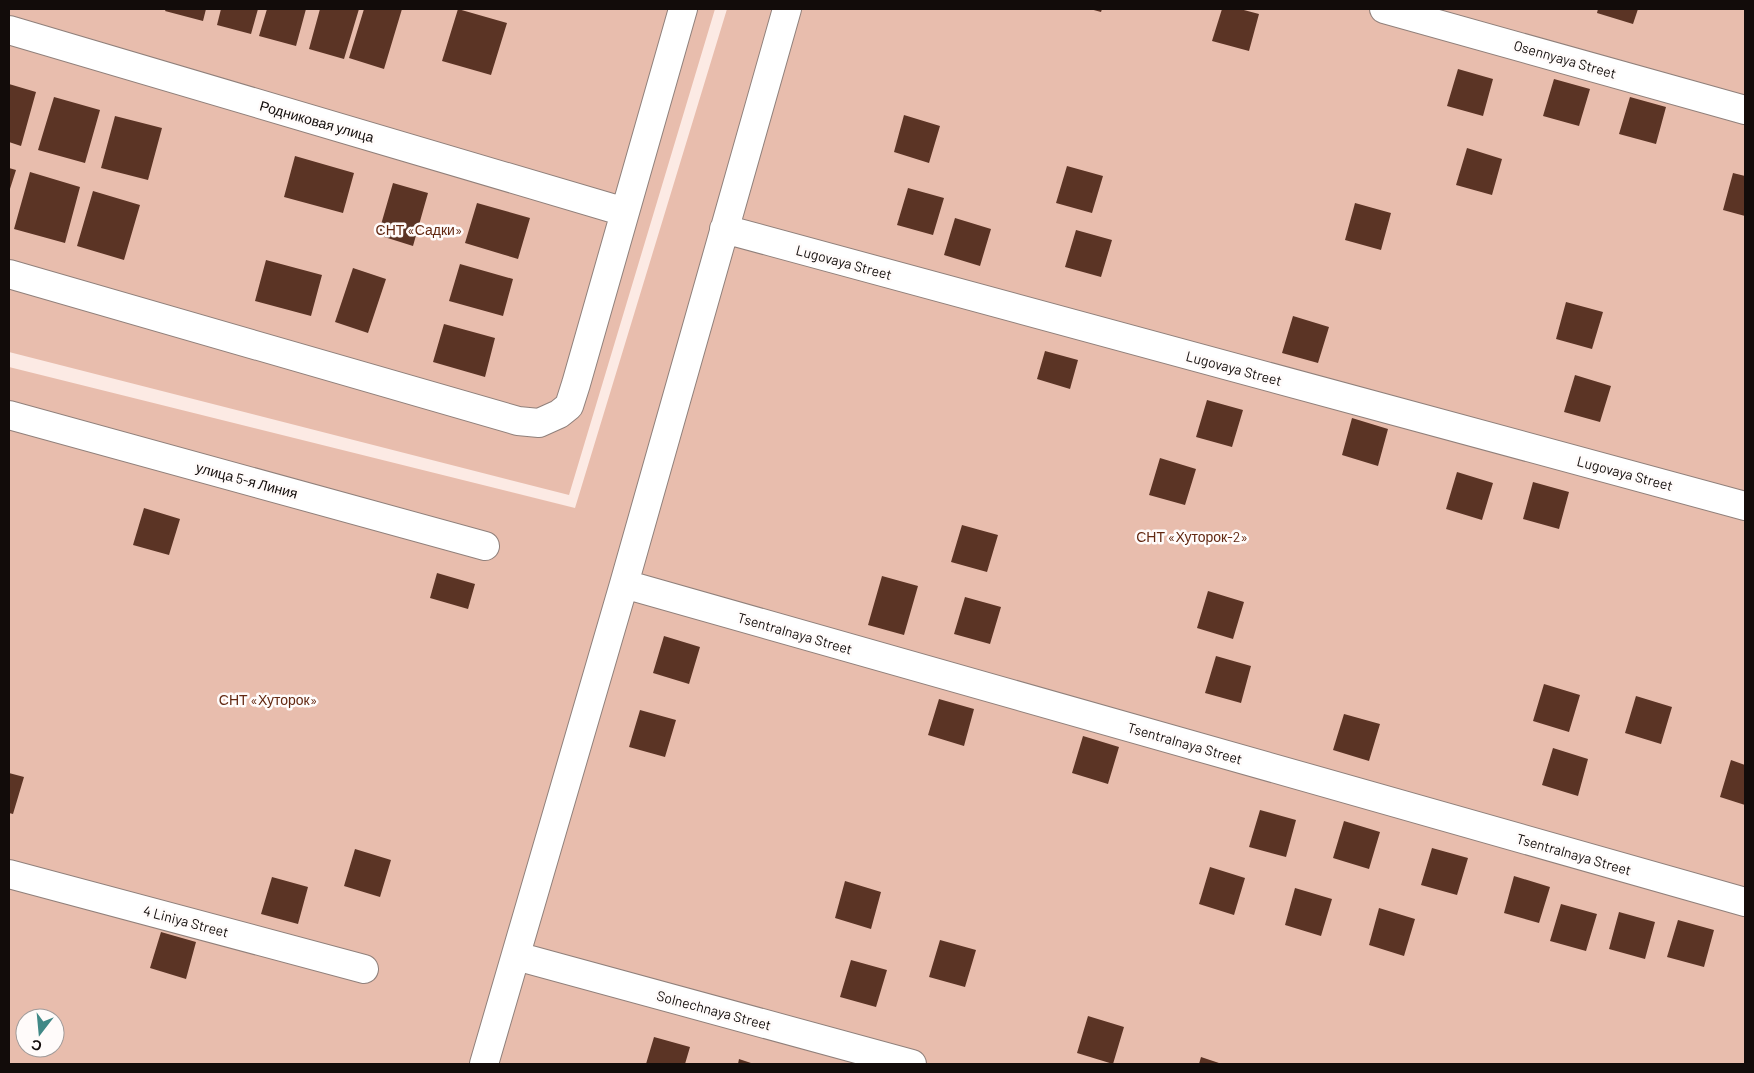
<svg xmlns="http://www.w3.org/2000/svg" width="1754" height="1073" font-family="Barlow,sans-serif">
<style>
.green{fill:#e8bdad;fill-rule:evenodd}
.building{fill:#5b3425}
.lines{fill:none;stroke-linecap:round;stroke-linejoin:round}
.minor-casing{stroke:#90807b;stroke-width:30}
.minor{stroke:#fff;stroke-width:28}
.labels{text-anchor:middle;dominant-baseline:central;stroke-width:5;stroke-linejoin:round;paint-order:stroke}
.street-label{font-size:14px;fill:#120c0a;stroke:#fffbfa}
.park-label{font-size:14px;fill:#632811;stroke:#fffbfa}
</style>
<rect width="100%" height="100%" fill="#fceae4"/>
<path class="green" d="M9,9h706l-146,486 -560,-143z
M727,9h1018v1055h-1736v-697l566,141zM25,1018h30v30h-30z"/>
<path class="building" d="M166,9h40l-3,12 -38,-10z
M221,9h37l-7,25 -34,-9z
M267,9h39l-10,37 -37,-10z
M320,9h39l-15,50 -35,-10z
M364,9h38l-18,60 -35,-11z
M458,9l49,14 -16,52 -49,-14z
M1090,9h12l-1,3z
M1222,9h18l19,5 -10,37 -37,-10z
M1598,9h40l-5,15 -36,-11z
M1458,69l35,10 -10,37 -36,-10z
M1554,79l36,10 -11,37 -36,-10z
M9,84l27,8 -15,54 -12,-4z
M54,97l46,13 -15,53 -47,-13z
M1630,97l36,10 -10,37 -37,-10z
M904,115l36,11 -11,37 -35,-11z
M115,116l47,12 -14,52 -47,-12z
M1467,148l35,11 -10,36 -36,-10z
M295,156l59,17 -11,40 -59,-16z
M1067,166l36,10 -11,37 -36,-10z
M9,168l7,2 -7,22z
M30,172l50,15 -15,56 -51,-14z
M1733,173l12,3v40l-22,-6z
M393,183l35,10 -15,53 -35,-11z
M908,188l36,10 -11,37 -36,-10z
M93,191l47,14 -16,55 -47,-14z
M477,203l53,15 -12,41 -53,-16z
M1355,203l36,10 -10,37 -36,-10z
M955,218l36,11 -11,37 -36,-11z
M1076,230l36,10 -11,37 -36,-10z
M266,260l56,15 -11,41 -56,-15z
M460,264l53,15 -10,37 -54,-15z
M353,268l33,11 -18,54 -33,-11z
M1566,302l37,10 -11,37 -36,-10z
M1293,316l36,11 -11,36 -36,-10z
M444,324l51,14 -10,39 -52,-15z
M1045,351l33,9 -8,29 -33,-10z
M1575,375l36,11 -11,36 -36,-10z
M1207,400l36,10 -11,37 -36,-10z
M1352,418l36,11 -10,37 -36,-11z
M1160,458l36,11 -11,36 -36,-10z
M1457,472l36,11 -11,37 -36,-11z
M1533,482l36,10 -10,37 -36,-10z
M144,508l36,11 -11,36 -36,-10z
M962,525l36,10 -11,37 -36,-10z
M437,573l38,11 -7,25 -38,-11z
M882,576l36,10 -14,49 -36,-10z
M1208,591l36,11 -11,37 -36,-11z
M965,597l36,10 -11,37 -36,-10z
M664,636l36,11 -11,37 -36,-11z
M1216,656l35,10 -10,37 -36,-10z
M1544,684l36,11 -11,37 -36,-11z
M1636,696l36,11 -11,37 -36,-11z
M939,699l35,10 -10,37 -36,-11z
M640,710l36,10 -11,37 -36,-10z
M1344,714l36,10 -11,37 -36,-11z
M1083,736l36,11 -11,37 -36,-11z
M1553,748l35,11 -10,37 -36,-11z
M1731,760l14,5v40l-25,-8z
M9,773l15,4 -11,37 -4,-1z
M1260,810l36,10 -10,37 -37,-10z
M1344,821l36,11 -11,37 -36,-11z
M1432,848l36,10 -11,37 -36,-10z
M355,849l36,11 -11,37 -36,-11z
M1210,867l35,11 -11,37 -35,-11z
M1514,876l36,11 -11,36 -35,-10z
M272,877l36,10 -10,37 -37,-10z
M845,881l36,11 -10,37 -36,-11z
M1295,888l37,11 -11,37 -36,-11z
M1561,904l36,10 -11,37 -36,-10z
M1379,908l36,11 -11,37 -35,-11z
M1619,912l36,10 -10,37 -36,-10z
M1678,920l36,10 -10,37 -37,-10z
M161,932l35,10 -10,37 -36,-11z
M940,940l36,10 -11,37 -36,-10z
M851,960l36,10 -11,37 -36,-10z
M1088,1016l36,11 -11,37 -36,-11z
M654,1037l36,10 -5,17h-39z
M1201,1057l18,6 -1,1h-19z
M739,1059l15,5h-16z"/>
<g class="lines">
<g class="minor-casing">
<path id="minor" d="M1384,9l361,101
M9,30l616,182
M724,229l1021,277
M9,274l509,147 21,2 20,-9 10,-8 7,-22 107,-375
M9,415l476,131
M624,584l1121,318
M9,874l355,95
M516,956l396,108
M484,1064l140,-480 163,-575"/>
</g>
<use href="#minor" class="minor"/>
</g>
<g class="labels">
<g class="street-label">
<text transform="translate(1565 59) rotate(16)">Osennyaya Street</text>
<text transform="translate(317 121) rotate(16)">Родниковая улица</text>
<text transform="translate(844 262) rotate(15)">Lugovaya Street</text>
<text transform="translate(1234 368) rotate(15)">Lugovaya Street</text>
<text transform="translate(1625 473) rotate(15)">Lugovaya Street</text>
<text transform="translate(247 480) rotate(15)">улица 5-я Линия</text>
<text transform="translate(795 633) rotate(16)">Tsentralnaya Street</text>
<text transform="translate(1185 743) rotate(16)">Tsentralnaya Street</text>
<text transform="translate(1574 854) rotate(16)">Tsentralnaya Street</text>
<text transform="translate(186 921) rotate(15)">4 Liniya Street</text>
<text transform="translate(714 1010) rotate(15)">Solnechnaya Street</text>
</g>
<g class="park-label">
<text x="419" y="229">СНТ «Садки»</text>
<text x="1192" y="536">СНТ «Хуторок-2»</text>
<text x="268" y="699">СНТ «Хуторок»</text>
</g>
</g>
<rect width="1754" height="1073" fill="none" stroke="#120c0a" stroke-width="20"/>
<g transform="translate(40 1033) rotate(196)"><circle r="24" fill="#fffbfa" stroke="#a09b9a"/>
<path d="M0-4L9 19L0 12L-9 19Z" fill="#408886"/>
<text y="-8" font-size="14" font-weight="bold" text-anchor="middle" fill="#120c0a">С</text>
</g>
</svg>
